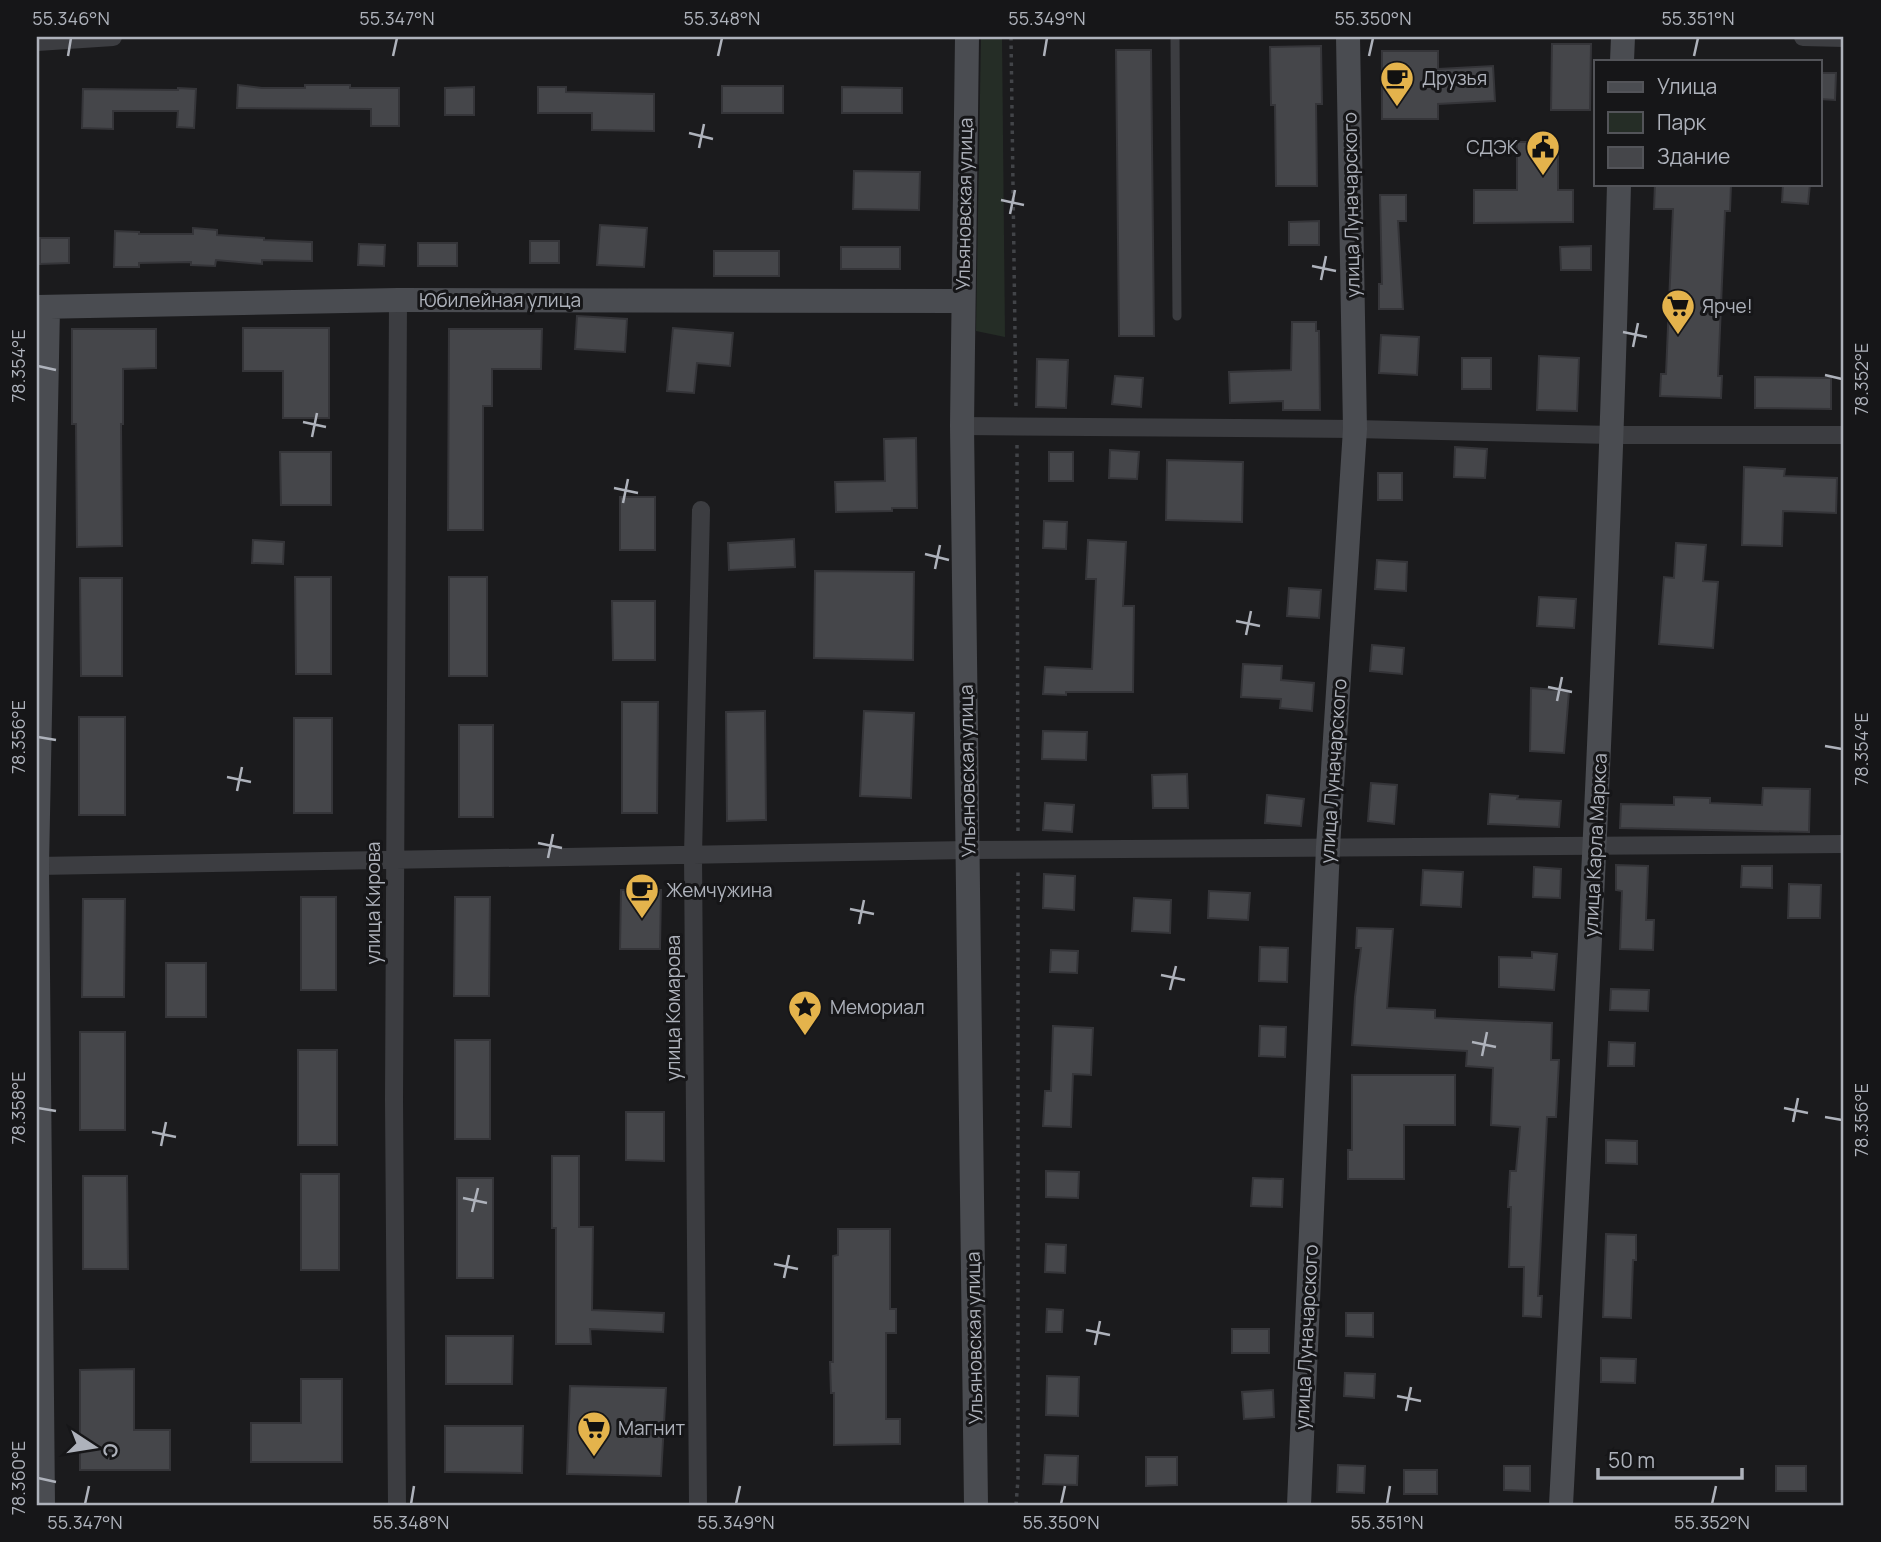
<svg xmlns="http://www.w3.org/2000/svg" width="1881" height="1542" font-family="Manrope,sans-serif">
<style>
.green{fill:#252d26}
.building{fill:#45464a;stroke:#353539;stroke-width:2}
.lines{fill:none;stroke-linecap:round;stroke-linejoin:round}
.path{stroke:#424448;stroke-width:3.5;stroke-dasharray:3.5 5;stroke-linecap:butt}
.lane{stroke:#3c3d41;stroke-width:9}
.street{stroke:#3c3d41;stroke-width:18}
.secondary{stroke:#4a4c51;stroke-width:24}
.ticks{fill:none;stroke:#aeb2bb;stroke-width:2.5}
.labels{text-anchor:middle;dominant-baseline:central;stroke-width:6;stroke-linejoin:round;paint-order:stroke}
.poi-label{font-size:19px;fill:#aeb2bb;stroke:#161618;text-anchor:start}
.street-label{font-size:19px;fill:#aeb2bb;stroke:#161618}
.neatline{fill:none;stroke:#aeb2bb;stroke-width:2.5}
.ticks-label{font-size:18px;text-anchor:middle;fill:#aeb2bb}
</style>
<rect width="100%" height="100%" fill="#1b1b1d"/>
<path class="green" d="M981,37h21l3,300 -29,-6z"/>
<path class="building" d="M1552,44h39l-1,66h-39z
M1321,46l1,58h-6l1,82h-41l-1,-81h-4l-1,-58z
M1116,50h35l3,286h-35z
M1382,51h56v18l55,-3 2,35 -57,3v15h-56z
M1820,73h16l-1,27 -15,-1z
M238,85l24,3h43v-3h45v3h49v38h-28v-17l-134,-1z
M722,86h61v27h-61z
M474,87v28h-29v-27z
M538,87h28v5l88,2v37l-62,-1v-17h-54z
M842,87l60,1v25h-60z
M178,88l18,1 -2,39 -17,-1 1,-16h-65v18l-31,-1 1,-39 95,1z
M1517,142h41v48h15v32l-99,1v-33h43z
M854,171l66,1 -1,38 -66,-1z
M1655,184h76l-1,27h-5l-7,165h4l-1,22 -61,-2 1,-22h5l7,-165h-19z
M1783,184h27l-2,20 -26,-2z
M1380,195h26v26h-8l5,88h-24v-25h3z
M1319,221v24h-30v-23z
M600,225l47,3 -3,39 -47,-2z
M193,228l24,2v5l47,3v2l48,2v19l-50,-1v4l-46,-4 -1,6 -24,-1v-3l-52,1v4h-25l1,-36 24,1v2h54z
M40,238h29v25l-29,1z
M530,241h29v22h-29z
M418,243h39v23h-39z
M359,244l26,1 -1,21 -26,-1z
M1591,246v24h-30l-1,-23z
M841,247h59v22h-59z
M714,251h65v25h-65z
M577,316l50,3 -2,33 -50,-3z
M1292,322h24v9h3l1,79h-37v-9l-53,2 -1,-31 62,-2z
M243,328h86v90h-46v-47h-40z
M673,328l60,5 -3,33 -33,-3 -3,30 -27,-2z
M72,329h84v39l-33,1v55h-2l1,122 -45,1 -1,-123h-4z
M449,329h93l-1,40h-49v37h-9v124h-35z
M1381,335l38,2 -2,38 -38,-2z
M1539,356l40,2 -2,53 -40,-1z
M1462,358h29v31h-29z
M1037,359l31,1 -2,48 -30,-1z
M1115,376l28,2 -2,29 -29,-3z
M1755,377l76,1v31l-76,-1z
M916,438l1,70h-25v3l-56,1 -1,-30 50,-1 -1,-42z
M1455,447l32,2 -2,29 -31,-1z
M1110,450l29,2 -2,27 -28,-1z
M280,452h51v53h-50z
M1049,452h24v29h-24z
M1167,460l76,2 -1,60 -76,-2z
M1744,467l41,2 -1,7 53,2 -1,35 -53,-2 -1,35 -40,-1z
M1378,473h24v27h-24z
M620,497h35v53h-35z
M1044,521l23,1 -1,27 -23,-1z
M794,539l1,28 -66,3 -1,-27z
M253,540l31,2 -1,22 -31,-1z
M1088,540l38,2 -3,64h11l-1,86h-67v3l-23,-1 2,-27 47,2 4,-90h-10z
M1676,543l30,2 -3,36 15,1 -5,66 -54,-4 5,-67 10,1z
M1377,560l30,2 -1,29 -31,-2z
M815,571l99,1 -1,88 -99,-2z
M295,577h36v97h-35z
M449,577h38v99h-38z
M80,578h42v98h-41z
M1289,588l32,2 -2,28 -32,-2z
M1539,597l37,2 -2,29 -37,-2z
M612,601h43v59h-42z
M1372,645l32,3 -2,26 -32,-3z
M1243,664l39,2 -1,14 33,3 -2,28 -32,-3 1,-9 -40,-2z
M1531,688l38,3 -5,62 -34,-2z
M622,702h36l-1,111h-35z
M765,711l1,109 -39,1 -1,-109z
M864,711l50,2 -3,85 -51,-2z
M79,717h46v98h-46z
M294,718h38v95h-38z
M459,725h34v92h-34z
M1043,731l44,1 -1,28 -44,-1z
M1187,774l1,34h-35l-1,-33z
M1371,783l26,2 -3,39 -26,-3z
M1763,788l47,1 -1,43 -189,-4 1,-24 53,1v-8l36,1v5l52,2z
M1490,794l28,2 -1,3 44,2 -2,26 -71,-3z
M1267,795l37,4 -3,27 -36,-3z
M1045,803l29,2 -2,27 -29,-2z
M1616,865l32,1 -2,54h8l-1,30 -33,-1 2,-58 -6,-1z
M1742,866h30v22l-31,-1z
M1534,867l27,2 -1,29 -27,-1z
M1423,870l40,2 -2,35 -40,-2z
M1044,874l31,2 -1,34 -31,-2z
M1789,884l32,1 -1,33h-32z
M621,890h40l-1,59h-40z
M1209,891l41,2 -2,27 -40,-2z
M301,897h35v93h-35z
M455,897h35l-1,99h-35z
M1134,898l37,2 -1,33 -38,-2z
M83,899h42l-1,98h-42z
M1357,928l36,1 -6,79 48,2v8l117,5 -1,37h8l-3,57h-9l-9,179h4l-1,21 -18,-1 1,-49h-15l2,-60h-3l2,-36h6l4,-44 -29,-2 2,-57 -27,-2 1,-15 -115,-6 3,-48 6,-49h-5z
M1260,947l28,1 -1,34 -28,-1z
M1051,950l27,1 -1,22 -27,-1z
M1532,952l25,2 -3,36 -55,-3v-30l33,1z
M166,963h40v54h-40z
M1611,989l38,1 -1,21 -38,-1z
M1053,1026l40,2 -2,47 -18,-1 -2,53 -28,-1 2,-35h6z
M1260,1026l26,1 -1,30 -26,-1z
M80,1032h45v98h-45z
M455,1040h35v99h-35z
M1609,1042l26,1 -1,23h-26z
M298,1050h39v95h-39z
M1352,1075h103v50h-51v54h-56v-29h4z
M626,1112h38v49l-38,-1z
M1606,1140l31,1v23l-31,-1z
M552,1156h27v71h14l-1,83 72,3 -1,19 -73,-3 1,15h-35v-116h-4z
M1046,1171l33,1 -1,26 -32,-1z
M301,1174h38v96h-38z
M83,1176h44l1,93h-45z
M457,1178h36v100h-36z
M1253,1178l30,1 -1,28 -31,-1z
M838,1229h52v80h6v24h-10v86h14v25l-66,1v-52h-3l-1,-31h3v-106l5,-1z
M1606,1234l30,1v25h-3l-2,58 -28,-1z
M1046,1244l20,1 -1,28 -20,-1z
M1047,1309l16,1 -1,22h-16z
M1346,1313h27v24l-27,-1z
M1232,1329h37v24h-37z
M446,1336h67l-1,48h-66z
M1601,1358l35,1 -1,24 -34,-1z
M134,1369v61h36v40h-90v-100z
M1345,1373l30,1 -1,24 -30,-2z
M1047,1376l32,1 -1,39 -32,-1z
M301,1379h41v83h-91v-39h50z
M570,1386l96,2 -5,88 -94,-2z
M1273,1390l1,27 -30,2 -2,-27z
M445,1426h78l-1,47 -77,-1z
M1045,1455l33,1 -1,29 -34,-1z
M1146,1457h31v28l-31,1z
M1338,1465l27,1 -1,27 -27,-1z
M1504,1466h26v25l-26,-1z
M1776,1466h30v25h-30z
M1404,1470h33v24h-33z"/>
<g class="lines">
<path class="path" d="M1011,37l5,372
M1017,445l1,388
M1016,1505l2,-26v-611"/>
<path class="lane" d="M1175,37l2,279"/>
<path class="street" d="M1803,37l41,1
M37,42l76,-5
M962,426l393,3 257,6h232
M37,866l931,-16 876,-6
M397,1505l-3,-405 4,-800
M698,1505l-5,-650 8,-345"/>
<path class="secondary" d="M967,37l-5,389 14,1079
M1622,61l1,-24
M37,307l361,-7 565,1
M43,1505l-6,-639 11,-559
M1299,1505l29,-658 27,-418 -7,-392
M1561,1505c23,-440 47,-880 58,-1321"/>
</g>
<path class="ticks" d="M68,56l3,-18M393,56l4,-18M718,56l4,-18M1044,56l3,-18M1369,56l4,-18M1694,56l4,-18M689,133l24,6M699,148l5,-24M1001,200l23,5M1010,214l5,-24M1312,266l24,5M1321,280l5,-24M1623,332l24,5M1633,347l5,-24M38,366l18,4M1825,375l17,4M303,422l23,5M312,437l5,-24M614,488l24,5M623,503l5,-24M925,554l24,6M935,569l5,-24M1236,621l24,5M1246,635l5,-24M1548,687l24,5M1557,701l5,-24M38,737l18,3M1825,746l17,3M227,777l24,5M237,791l5,-24M538,843l24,5M548,858l5,-24M850,909l24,5M859,924l5,-24M1161,975l24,5M1170,990l6,-24M1472,1042l24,5M1482,1056l5,-24M38,1108l18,3M1784,1108l24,5M1825,1117l17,3M1793,1122l5,-24M152,1132l24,5M161,1146l5,-24M463,1198l24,5M472,1212l6,-24M774,1264l24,5M784,1278l5,-23M1086,1330l24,5M1095,1345l5,-24M1397,1396l24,5M1406,1411l5,-24M38,1478l18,4M85,1504l4,-18M411,1504l3,-18M736,1504l4,-18M1061,1504l4,-18M1387,1504l3,-18M1712,1504l4,-18"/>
<defs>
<g id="cafe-pin" transform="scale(1.75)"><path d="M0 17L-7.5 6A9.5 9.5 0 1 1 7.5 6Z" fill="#e4b34c" stroke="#161618"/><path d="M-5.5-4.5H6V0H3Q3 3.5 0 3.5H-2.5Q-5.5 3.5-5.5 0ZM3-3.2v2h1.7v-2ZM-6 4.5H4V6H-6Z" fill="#111"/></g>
<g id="civic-pin" transform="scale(1.75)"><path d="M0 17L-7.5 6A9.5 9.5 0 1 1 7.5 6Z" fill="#e4b34c" stroke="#161618"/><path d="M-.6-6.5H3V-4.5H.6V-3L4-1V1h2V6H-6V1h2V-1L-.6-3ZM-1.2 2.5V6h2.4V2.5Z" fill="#111"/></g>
<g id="supermarket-pin" transform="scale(1.75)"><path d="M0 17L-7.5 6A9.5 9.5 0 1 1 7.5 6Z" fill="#e4b34c" stroke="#161618"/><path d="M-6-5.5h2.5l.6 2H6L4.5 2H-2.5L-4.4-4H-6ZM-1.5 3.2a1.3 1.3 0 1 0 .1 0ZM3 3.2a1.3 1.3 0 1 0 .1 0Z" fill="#111"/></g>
<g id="sight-pin" transform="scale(1.75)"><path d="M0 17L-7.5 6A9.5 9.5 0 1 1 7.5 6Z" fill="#e4b34c" stroke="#161618"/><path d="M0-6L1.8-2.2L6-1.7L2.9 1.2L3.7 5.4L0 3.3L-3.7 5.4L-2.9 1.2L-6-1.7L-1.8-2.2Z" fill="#111"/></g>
</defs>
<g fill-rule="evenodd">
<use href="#cafe-pin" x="1397" y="78"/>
<use href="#civic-pin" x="1543" y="147"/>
<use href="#supermarket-pin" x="1678" y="306"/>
<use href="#cafe-pin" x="642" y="890"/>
<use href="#sight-pin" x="805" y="1007"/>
<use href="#supermarket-pin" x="594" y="1428"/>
</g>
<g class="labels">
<g class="poi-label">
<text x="1422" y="78">Друзья</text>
<text x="1518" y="147" text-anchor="end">СДЭК</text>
<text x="1702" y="306">Ярче!</text>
<text x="666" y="890">Жемчужина</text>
<text x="830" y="1007">Мемориал</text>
<text x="618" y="1428">Магнит</text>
</g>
<g class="street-label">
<text transform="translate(964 204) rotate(-89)">Ульяновская улица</text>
<text transform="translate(1351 205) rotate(-91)">улица Луначарского</text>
<text x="500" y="300">Юбилейная улица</text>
<text transform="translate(967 771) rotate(-91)">Ульяновская улица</text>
<text transform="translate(1333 771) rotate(-86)">улица Луначарского</text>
<text transform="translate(1595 845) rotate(-87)">улица Карла Маркса</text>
<text transform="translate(373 903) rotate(-90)">улица Кирова</text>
<text transform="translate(673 1008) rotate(-90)">улица Комарова</text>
<text transform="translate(1306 1337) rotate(-87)">улица Луначарского</text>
<text transform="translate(974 1338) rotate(-91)">Ульяновская улица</text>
</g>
</g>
<rect width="1881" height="1542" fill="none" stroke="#161618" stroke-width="77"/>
<rect x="1594" y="60" width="228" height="126" fill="#161618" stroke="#535459" stroke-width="2"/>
<rect x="1608" y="82" width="35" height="10" fill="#4a4c51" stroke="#535459" stroke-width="2"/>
<text x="1657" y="94" font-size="21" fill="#aeb2bb">Улица</text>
<rect x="1608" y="112" width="35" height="21" fill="#252d26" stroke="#535459" stroke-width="2"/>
<text x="1657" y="130" font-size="21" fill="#aeb2bb">Парк</text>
<rect x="1608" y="147" width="35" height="21" fill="#45464a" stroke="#535459" stroke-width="2"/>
<text x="1657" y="164" font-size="21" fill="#aeb2bb">Здание</text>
<g transform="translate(94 1447) rotate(102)" stroke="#161618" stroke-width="5" paint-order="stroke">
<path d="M0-5L12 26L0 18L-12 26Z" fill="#aeb2bb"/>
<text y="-10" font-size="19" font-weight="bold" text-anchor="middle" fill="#aeb2bb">С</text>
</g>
<path d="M1598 1468v10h144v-10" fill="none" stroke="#aeb2bb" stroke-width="3.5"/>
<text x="1608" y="1468" font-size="21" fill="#aeb2bb" stroke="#161618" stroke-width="5" paint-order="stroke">50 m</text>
<rect x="38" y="38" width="1804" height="1466" class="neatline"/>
<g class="ticks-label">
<text x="71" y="25">55.346°N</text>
<text x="397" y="25">55.347°N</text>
<text x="722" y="25">55.348°N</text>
<text x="1047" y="25">55.349°N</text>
<text x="1373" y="25">55.350°N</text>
<text x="1698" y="25">55.351°N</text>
<text transform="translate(19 366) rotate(-90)" y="6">78.354°E</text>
<text transform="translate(1862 379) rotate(-90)" y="6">78.352°E</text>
<text transform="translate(19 737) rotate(-90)" y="6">78.356°E</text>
<text transform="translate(1862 749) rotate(-90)" y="6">78.354°E</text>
<text transform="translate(19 1108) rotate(-90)" y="6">78.358°E</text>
<text transform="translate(1862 1120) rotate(-90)" y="6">78.356°E</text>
<text transform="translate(19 1478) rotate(-90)" y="6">78.360°E</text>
<text x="85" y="1529">55.347°N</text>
<text x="411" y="1529">55.348°N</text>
<text x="736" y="1529">55.349°N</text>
<text x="1061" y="1529">55.350°N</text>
<text x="1387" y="1529">55.351°N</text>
<text x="1712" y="1529">55.352°N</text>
</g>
</svg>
